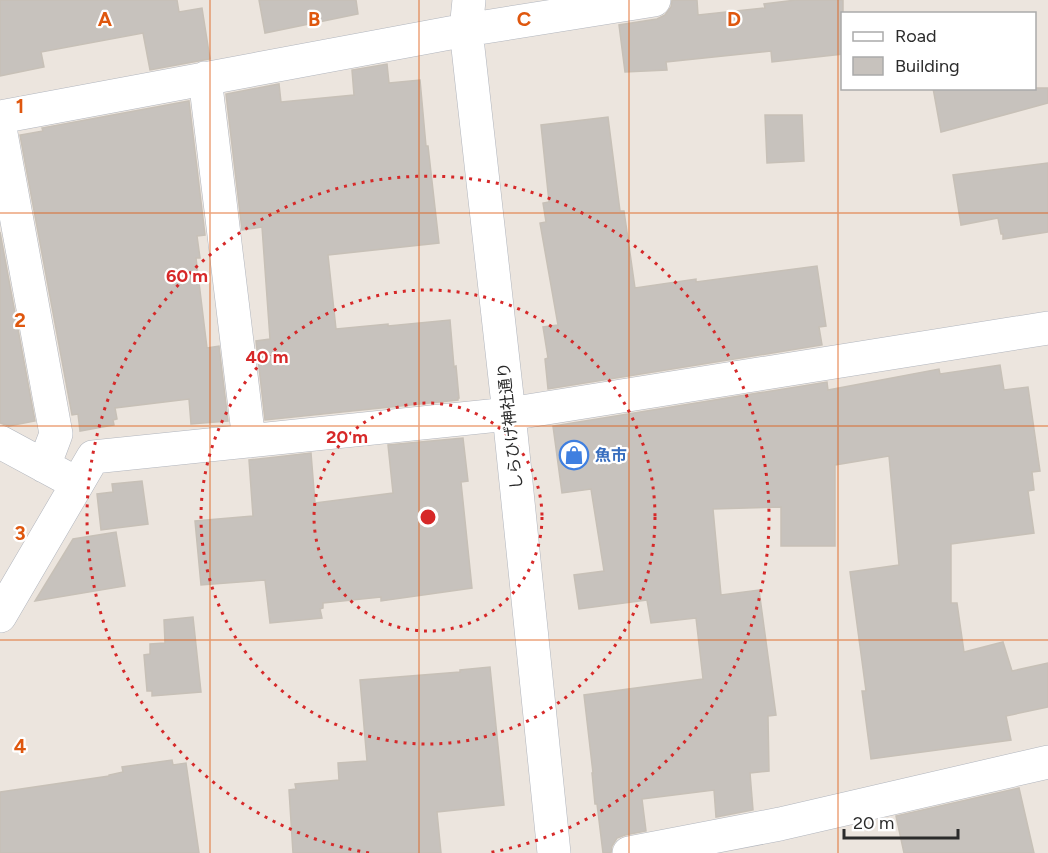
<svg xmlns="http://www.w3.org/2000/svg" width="1048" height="853" font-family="Figtree,'Noto Sans JP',sans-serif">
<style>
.building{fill:#c7c2bd;stroke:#c7c0b7;stroke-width:1.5}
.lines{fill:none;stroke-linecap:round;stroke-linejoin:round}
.minor-casing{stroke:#b1b5bd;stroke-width:34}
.minor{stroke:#fff;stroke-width:33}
.grid{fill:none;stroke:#df570e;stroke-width:1.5;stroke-opacity:0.55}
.ring{fill:none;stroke:#d62828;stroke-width:3;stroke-dasharray:3 6}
.labels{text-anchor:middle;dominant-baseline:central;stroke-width:4.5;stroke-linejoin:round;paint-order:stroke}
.street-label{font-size:16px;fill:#2b2b2b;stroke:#fff}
.shop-label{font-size:16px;font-weight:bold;fill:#366cbe;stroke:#fff;text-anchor:start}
.grid-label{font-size:20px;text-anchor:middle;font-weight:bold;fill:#df570e;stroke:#fff;stroke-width:4.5;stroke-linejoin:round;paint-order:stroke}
.centre{fill:#d62828;stroke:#fff;stroke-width:3}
.ring-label{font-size:18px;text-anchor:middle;font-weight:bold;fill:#d62828;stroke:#fff;stroke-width:4.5;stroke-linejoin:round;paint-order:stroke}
</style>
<rect width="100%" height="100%" fill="#ece5de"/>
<path class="building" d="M0,0h177l2,12 23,-4 8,51 -60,11 -7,-37 -102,19 3,15 -44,9z
M259,0h97l2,14 -93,19z
M672,0h25l1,15 67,-7 -1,-4 32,-4h47v54l-71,8 -1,-11 -105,11 1,8 -42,2 -6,-47 38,-6 8,-4 6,-8z
M387,64l2,19 31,-3 6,66h2l11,97 -111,12 8,74 52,-5v2l62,-6 4,47 2,-1 3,32h-1v2l-193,20 -9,-79 14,-2 -8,-112 -20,3 -16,-136 53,-10 2,18 73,-7 -2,-25z
M933,88h115v15l-107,29z
M189,101l16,134 -8,1 3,22h-4l11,90 12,-2 9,75 -37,3 -2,-25 -74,9 2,11 -4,1 1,5 -34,6 -2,-17 -6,1 -52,-280 23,-4 -1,-3z
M765,115h37l2,46 -37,2z
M608,117l12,94h4l11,77 61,-9v3l121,-16 9,60 -7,1 3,18 -274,44 -3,-30 3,-1 -5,-31 15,-2 -18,-102 6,-1 -3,-19 6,-1 -8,-77z
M1048,163v69l-45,7v-5h-2l-3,-16 -37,7 -8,-50z
M0,232l35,189 -26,5 -9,-3z
M1000,365l4,25 24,-3 12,84 -8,1 2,18 -6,1 6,42 -83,11v59h6l7,49 39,-10 9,29 36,-8v44l-42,9 5,24 -140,19 -9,-68h4l-16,-119 49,-7 -10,-109 -54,9v81h-54v-39l-68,2 8,86 38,-5 17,125 -8,1 1,55 -19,2 3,37 -37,7 -2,-27 -72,9 4,32 -21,4 -8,3 -5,8 -1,7h-8l-6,-49h-2l-3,-31h1l-9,-78 119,-16 -7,-61 -45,5 -4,-23 -68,9 -5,-34 30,-4 -13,-82 -29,4 -9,-67 274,-44 1,8 111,-21 1,5z
M463,438l5,43 -7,1 11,106 -91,13v-4l-58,6v5l-3,1 2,9 -52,5 -5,-43 -64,5 -6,-64 58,-5 -4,-56 62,-7 4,50 78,-10 -5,-48z
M142,481l6,43 -47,6 -4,-36 16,-2 -1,-8z
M116,532l9,54 -90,15 38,-62z
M193,617l8,75 -49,4v-5h-5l-3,-36 6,-1v-10l15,-1 -1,-23z
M490,667l14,138 -67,7 4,41h-148l-4,-63 7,-1 -1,-5 44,-4 -1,-17 29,-2 -7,-81 100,-8v-2z
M172,760l1,5 13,-2 13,90h-199v-61l109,-16v-1l14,-3 -1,-5z
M1019,788l15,65h-130l-8,-37z"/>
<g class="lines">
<g class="minor-casing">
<path id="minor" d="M469,0l-3,30 43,384 45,439
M205,78l44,363
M0,117l466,-87 188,-30
M0,128l56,306 -12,32
M0,442l63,34
M0,616l93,-159 416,-43 539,-86
M629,853l151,-29 268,-62"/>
</g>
<use href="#minor" class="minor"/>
</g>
<path class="grid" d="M210,0v853M419,0v853M629,0v853M838,0v853M0,213h1048M0,426h1048M0,640h1048"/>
<g class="ring">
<circle cx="428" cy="517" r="114"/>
<circle cx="428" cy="517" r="227"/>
<path d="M369 853A341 341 0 1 1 487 853"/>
</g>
<defs>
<g id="shop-ring" transform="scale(1.5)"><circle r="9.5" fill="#fff" stroke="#3f7fe0" stroke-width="1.5"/><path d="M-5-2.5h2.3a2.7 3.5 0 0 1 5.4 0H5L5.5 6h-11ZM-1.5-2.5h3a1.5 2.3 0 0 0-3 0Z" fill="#3f7fe0"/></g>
</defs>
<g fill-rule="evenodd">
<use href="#shop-ring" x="574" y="455"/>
</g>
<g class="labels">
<g class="street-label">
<text transform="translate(510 426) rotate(-96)">しらひげ神社通り</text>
</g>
<g class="shop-label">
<text x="595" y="455">魚市</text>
</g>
</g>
<g class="grid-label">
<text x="105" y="26">A</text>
<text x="314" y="26">B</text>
<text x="524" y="26">C</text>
<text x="734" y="26">D</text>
<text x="20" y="113">1</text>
<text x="20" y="327">2</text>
<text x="20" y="540">3</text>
<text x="20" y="753">4</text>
</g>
<circle cx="428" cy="517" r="9" class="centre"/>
<g class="ring-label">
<text x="187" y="282">60 m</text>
<text x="267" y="363">40 m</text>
<text x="347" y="443">20 m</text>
</g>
<rect x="841" y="12" width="195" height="78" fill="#ffffff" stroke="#aaaaaa" stroke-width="1.5"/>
<rect x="853" y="32" width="30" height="9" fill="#ffffff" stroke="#aaaaaa" stroke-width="1.5"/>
<text x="895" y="42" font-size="18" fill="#2b2b2b">Road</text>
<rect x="853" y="57" width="30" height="18" fill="#c7c2bd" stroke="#aaaaaa" stroke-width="1.5"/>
<text x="895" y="72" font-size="18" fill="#2b2b2b">Building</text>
<path d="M844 829v9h114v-9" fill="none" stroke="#2b2b2b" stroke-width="3"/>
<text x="853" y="829" font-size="18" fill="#2b2b2b" stroke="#ffffff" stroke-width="4.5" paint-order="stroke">20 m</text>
</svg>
